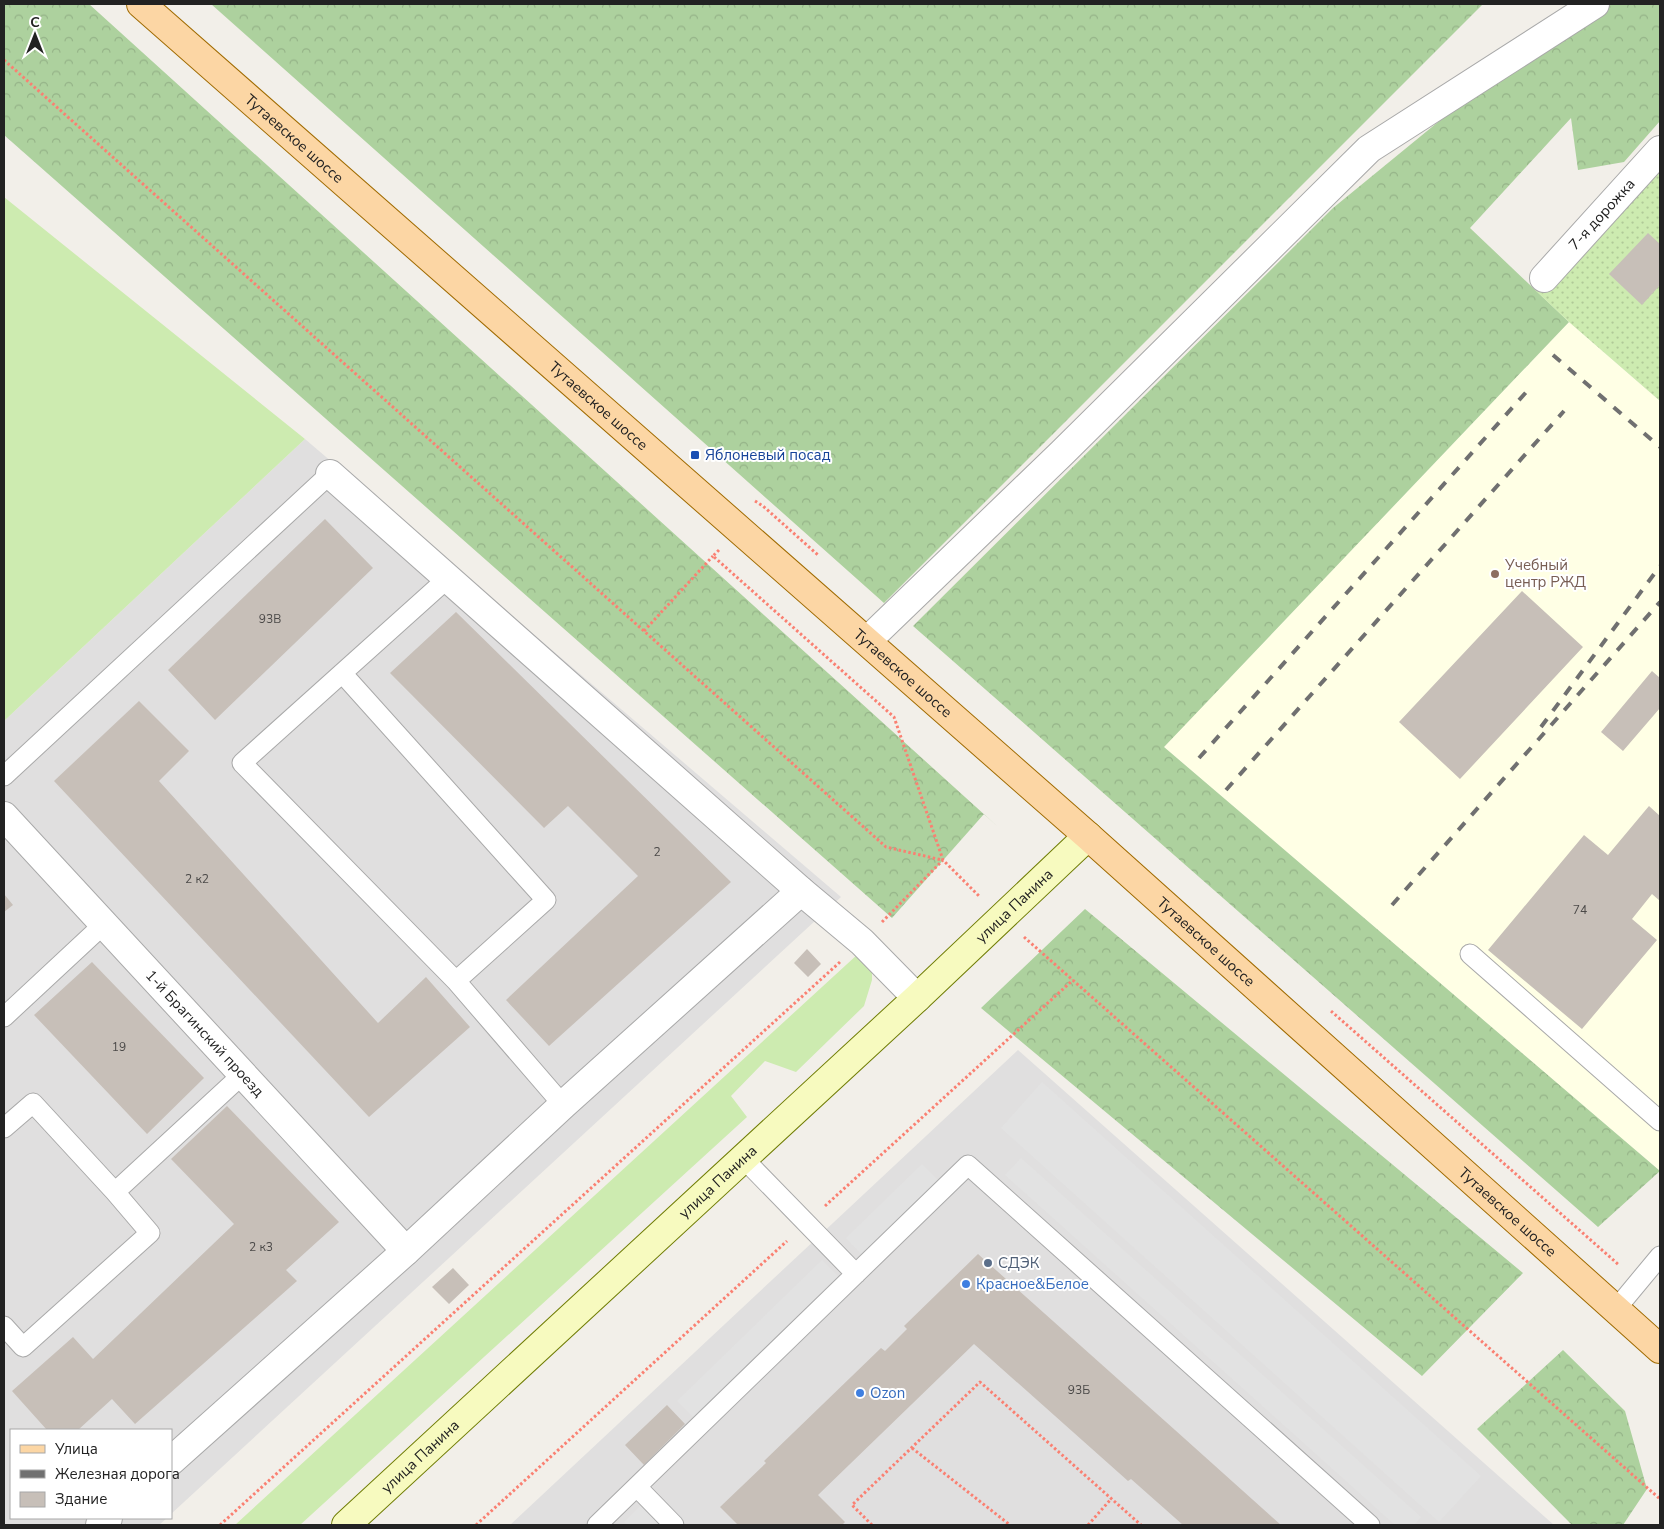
<svg xmlns="http://www.w3.org/2000/svg" width="1664" height="1529" font-family="'Nunito Sans',sans-serif">
<style>
.residential{fill:#e0dfdf}
.education{fill:#ffffe5}
.grass{fill:#cdebb0}
.forest{fill:url(#forest-crowns)}
.garden{fill:url(#garden-dots)}
.parking{fill:#e2e2e2}
.building{fill:#c7bfb8}
.lines{fill:none;stroke-linecap:round;stroke-linejoin:round}
.lane-casing{stroke:#a9a9a9;stroke-width:21}
.street-casing{stroke:#a9a9a9;stroke-width:30}
.secondary-casing{stroke:#707d05;stroke-width:30}
.primary-casing{stroke:#a06b00;stroke-width:30}
.path{stroke:#fa8072;stroke-width:3;stroke-dasharray:2.5 2.5;stroke-linecap:butt}
.lane{stroke:#fff;stroke-width:19}
.street{stroke:#fff;stroke-width:28}
.secondary{stroke:#f7fabf;stroke-width:28}
.primary{stroke:#fcd6a4;stroke-width:28}
.rail{stroke:#707070;stroke-width:4;stroke-dasharray:10 10;stroke-linecap:butt}
.transit-dot{fill:#1a4fb4;stroke:#fff;stroke-width:2}
.education-dot{fill:#8d6e63;stroke:#fff;stroke-width:2}
.service-dot{fill:#5c6f8a;stroke:#fff;stroke-width:2}
.shop-dot{fill:#3f7fe0;stroke:#fff;stroke-width:2}
.labels{text-anchor:middle;dominant-baseline:central;stroke-width:4;stroke-linejoin:round;paint-order:stroke}
.number-label{font-size:12px;fill:#4b4948}
.street-label{font-size:15px;fill:#222;stroke:#fff}
.transit-label{font-size:15px;fill:#164399;stroke:#fff;text-anchor:start}
.education-label{font-size:15px;fill:#785e54;stroke:#fff;text-anchor:start}
.service-label{font-size:15px;fill:#4e5e75;stroke:#fff;text-anchor:start}
.shop-label{font-size:15px;fill:#366cbe;stroke:#fff;text-anchor:start}
</style>
<defs>
<pattern id="forest-crowns" width="20" height="18" patternUnits="userSpaceOnUse" patternTransform="scale(1.25)"><rect width="20" height="18" fill="#add19e"/><path d="M2 6a3 3 0 1 1 6 0M12 15a3 3 0 1 1 6 0" fill="none" stroke="#95b388"/></pattern>
<pattern id="garden-dots" width="8" height="8" patternUnits="userSpaceOnUse" patternTransform="scale(1.25)"><rect width="8" height="8" fill="#cdebb0"/><path d="M2 2h.1M6 6h.1" fill="none" stroke="#b0c997" stroke-width="1.8" stroke-linecap="round"/></pattern>
</defs>
<rect width="100%" height="100%" fill="#f2efe9"/>
<path class="residential" d="M305,439l536,458 -670,617v-84h-160v88h156l-8,7h-155v-804z
M1018,1050l536,475h-1044z"/>
<path class="education" d="M1569,322l91,79v770l-496,-424z"/>
<path class="grass" d="M4,197l301,242 -301,282z
M858,954l14,11v15l-8,26 -68,66 -31,-11 -34,35 16,21 -447,408h-65z"/>
<path class="forest" d="M4,4h85l908,822 -13,-12 -92,104 -888,-783z
M211,4h1272l-599,599z
M1582,4h78v117l-36,41 -46,8 -7,-52 -101,110 99,94 -405,425 496,424 -62,56 -685,-601 420,-418z
M1085,909l438,364 -101,103 -441,-368z
M1563,1350l62,61 22,78 -24,36h-51l-95,-96z"/>
<path class="garden" d="M1660,147v254l-91,-79 -34,-32z"/>
<path class="parking" d="M1042,1082l439,394 -42,46 -438,-394z
M1021,1158l400,359 -7,8h-19l-390,-350z
M922,1164l16,16 -76,75 -16,-17z
M822,1260l17,17 -145,141 -17,-17z
M641,1505l20,20h-33l-4,-3z"/>
<path class="building" d="M1648,233l12,11v41l-18,20 -33,-31z
M325,519l48,49 -158,152 -47,-50z
M1522,591l61,56 -123,132 -61,-57z
M456,612l275,270 -182,164 -43,-46 132,-124 -70,-70 -24,22 -154,-155z
M1652,671l8,7v30l-37,43 -22,-19z
M139,701l50,50 -30,30 219,242 48,-46 44,50 -101,90 -315,-336z
M1649,806l11,10v85l-8,-7 -20,25 25,21 -75,89 -94,-79 96,-115 24,20z
M4,894l9,11 -9,7z
M807,949l14,15 -13,13 -14,-14z
M92,962l112,116 -57,56 -113,-119z
M227,1106l112,116 -53,48 11,11 -162,143 -23,-25 -34,31h-31l-35,-39 61,-54 20,22 141,-135 -63,-65z
M978,1254l197,176 106,95h-98l-52,-46 -3,2 -154,-137 -156,151 27,27 -3,3h-104l-18,-18 46,-44 -2,-2 117,-113 4,3 22,-22 -3,-3z
M453,1268l16,17 -20,19 -17,-17z
M667,1405l18,19 -41,41 -19,-20z"/>
<g class="lines">
<g class="lane-casing">
<path id="lane" d="M448,578l-206,185 214,218 107,124
M342,673l204,227 -90,81
M4,776l326,-302
M1470,954l190,167
M4,1017l100,-93
M4,1128l29,-25 82,89
M743,1158l113,116
M1616,1309l44,-53
M4,1326l19,21 127,-114 -35,-41 128,-118
M637,1487l37,38
M597,1525l371,-360 402,360"/>
</g>
<g class="street-casing">
<g id="street">
<path id="s1" d="M1544,278l116,-128"/>
<path d="M330,474l471,417 61,51 55,56"/>
<path d="M867,641l195,-188 307,-304 226,-145"/>
<path id="s2" d="M4,816l402,435"/>
<path d="M171,1461l235,-210 157,-146 238,-214"/>
<path d="M100,1525l8,-7"/>
</g>
</g>
<g class="secondary-casing">
<g id="secondary">
<path id="s3" d="M346,1525l571,-527 171,-162"/>
</g>
</g>
<g class="primary-casing">
<g id="primary">
<path id="s4" d="M141,4l947,832 572,513"/>
</g>
</g>
<path class="path" d="M4,60l882,787 56,13
M755,501l8,5 55,49
M719,550l-6,6 181,161 49,143 37,37
M644,631l69,-75
M882,922l61,-62
M1024,937l636,562
M1331,1011l288,254
M825,1206l248,-226
M912,1448l98,77
M220,1525l620,-563
M476,1525l311,-284
M872,1525l-20,-20 128,-123 161,143
M1088,1525l23,-26"/>
<use href="#lane" class="lane"/>
<use href="#street" class="street"/>
<use href="#secondary" class="secondary"/>
<use href="#primary" class="primary"/>
<path class="rail" d="M1553,355l107,92
M1541,727l119,-161
M1199,758l330,-369
M1226,790l338,-379
M1392,905l268,-303"/>
</g>
<rect class="transit-dot" x="690" y="450" width="10" height="10" rx="2.5"/>
<circle class="education-dot" cx="1495" cy="574" r="5"/>
<circle class="service-dot" cx="988" cy="1263" r="5"/>
<g class="shop-dot">
<circle cx="966" cy="1284" r="5"/>
<circle cx="860" cy="1393" r="5"/>
</g>
<g class="labels">
<g class="number-label">
<text x="270" y="619">93В</text>
<text x="657" y="852">2</text>
<text x="197" y="879">2 к2</text>
<text x="1580" y="910">74</text>
<text x="119" y="1047">19</text>
<text x="261" y="1247">2 к3</text>
<text x="1079" y="1390">93Б</text>
</g>
<g class="street-label">
<text stroke="none"><textPath href="#s4" startOffset="204">Тутаевское шоссе</textPath></text>
<text stroke="none"><textPath href="#s1" startOffset="86">7-я дорожка</textPath></text>
<text stroke="none"><textPath href="#s4" startOffset="609">Тутаевское шоссе</textPath></text>
<text stroke="none"><textPath href="#s4" startOffset="1014">Тутаевское шоссе</textPath></text>
<text stroke="none"><textPath href="#s3" startOffset="911">улица Панина</textPath></text>
<text stroke="none"><textPath href="#s4" startOffset="1419">Тутаевское шоссе</textPath></text>
<text stroke="none"><textPath href="#s2" startOffset="296">1-й Брагинский проезд</textPath></text>
<text stroke="none"><textPath href="#s3" startOffset="506">улица Панина</textPath></text>
<text stroke="none"><textPath href="#s4" startOffset="1824">Тутаевское шоссе</textPath></text>
<text stroke="none"><textPath href="#s3" startOffset="101">улица Панина</textPath></text>
</g>
<g class="transit-label">
<text x="705" y="455">Яблоневый посад</text>
</g>
<g class="education-label">
<text x="1505" y="565">Учебный<tspan x="1505" dy="17">центр РЖД</tspan></text>
</g>
<g class="service-label">
<text x="998" y="1263">СДЭК</text>
</g>
<g class="shop-label">
<text x="976" y="1284">Красное&amp;Белое</text>
<text x="870" y="1393">Ozon</text>
</g>
</g>
<rect width="1664" height="1529" fill="none" stroke="#222222" stroke-width="10"/>
<rect x="10" y="1429" width="162" height="90" fill="#ffffff" stroke="#a7a7a7"/>
<rect x="20" y="1445" width="25" height="8" fill="#fcd6a4" stroke="#a7a7a7"/>
<text x="55" y="1454" font-size="15" fill="#222222">Улица</text>
<rect x="20" y="1470" width="25" height="8" fill="#707070" stroke="#a7a7a7"/>
<text x="55" y="1479" font-size="15" fill="#222222">Железная дорога</text>
<rect x="20" y="1492" width="25" height="15" fill="#c7bfb8" stroke="#a7a7a7"/>
<text x="55" y="1504" font-size="15" fill="#222222">Здание</text>
<g transform="translate(35 35)" stroke="#ffffff" stroke-width="4" paint-order="stroke">
<path d="M0-4L9 19L0 12L-9 19Z" fill="#222222"/>
<text y="-8" font-size="14" font-weight="bold" text-anchor="middle" fill="#222222">С</text>
</g>
</svg>
